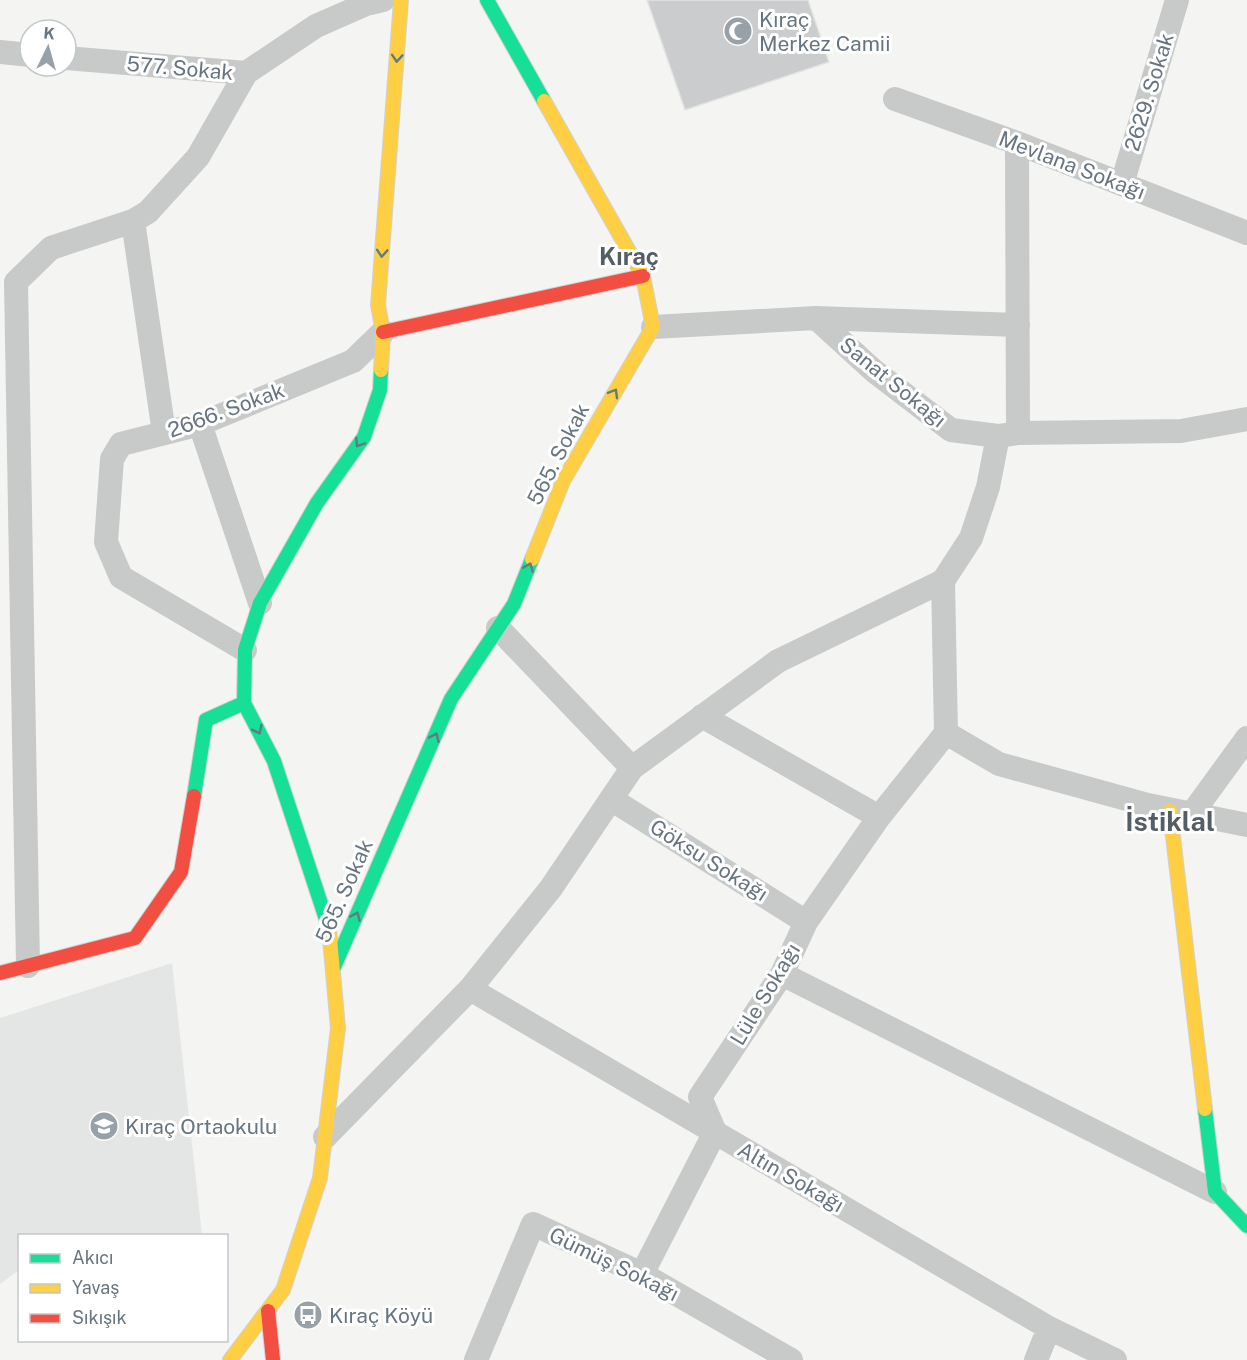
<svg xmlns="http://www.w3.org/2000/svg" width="1247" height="1360" font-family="'Public Sans',sans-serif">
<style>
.built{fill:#e4e5e5}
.building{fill:#cbcccd;stroke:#e3e3e2;stroke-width:1.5}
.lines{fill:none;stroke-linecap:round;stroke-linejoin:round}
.fast-casing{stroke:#d1d1d1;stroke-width:16}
.slow-casing{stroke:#d1d1d1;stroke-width:16}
.jam-casing{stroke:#d1d1d1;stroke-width:16}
.street{stroke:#c8caca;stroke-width:24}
.fast{stroke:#16e098;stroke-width:14}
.slow{stroke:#ffcf43;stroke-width:14}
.jam{stroke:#f24e42;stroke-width:14}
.oneway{stroke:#627a81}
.labels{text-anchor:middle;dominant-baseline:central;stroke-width:6;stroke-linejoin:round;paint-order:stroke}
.poi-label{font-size:21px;fill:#667580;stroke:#fff;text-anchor:start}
.street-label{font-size:21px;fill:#667580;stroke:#fff}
.quarter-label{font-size:24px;font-weight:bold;fill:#545e66;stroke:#fff}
.district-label{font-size:27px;font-weight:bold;fill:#545e66;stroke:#fff}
</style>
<rect width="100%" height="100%" fill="#f4f4f3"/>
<path class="built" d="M172,963l30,272 -182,1 -1,34 -19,14v-266z"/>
<path class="building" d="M647,0h161l21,62 -144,48z"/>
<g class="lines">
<g class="fast-casing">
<path id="fast" d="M487,0l57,101
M194,796l12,-76 38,-17
M329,928l-55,-167 -30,-58 1,-53 15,-47 57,-100 47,-66 16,-47 1,-20
M334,967l117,-268 63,-95 18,-45
M1205,1109l10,83 32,34"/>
</g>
<g class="slow-casing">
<path id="slow" d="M381,370l2,-38 -5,-27 23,-305
M532,559l31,-78 90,-154 -10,-51 -99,-175
M1170,811l35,298
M230,1360l53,-70 37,-112 18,-150 -9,-100"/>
</g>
<g class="jam-casing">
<path id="jam" d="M383,332l260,-56
M0,973l135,-35 46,-66 13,-76
M268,1311l5,49"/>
</g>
<path class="street" d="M0,52l30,3
M66,58l180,15 70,-47 50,-22 17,-4
M895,99l122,44 230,90
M1017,143l1,290
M1122,184l55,-184
M133,221l31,212
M816,318l202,7
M653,327l163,-9 58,53 77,59 47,6 20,-3 163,-2 66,-12
M200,424l60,179
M998,436l-10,51 -17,51 -28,43 3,152 53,31 149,41 99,20
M498,628l134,140
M245,650l-124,-73 -15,-35 6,-83 9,-15 79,-20 153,-63 30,-29
M702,716l177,101
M611,799l195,123
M1191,815l56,-77
M28,966l-12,-684 35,-34 82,-27 15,-9 50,-55 48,-84
M782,974l433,218
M470,989l579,339 66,32
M325,1137l145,-148 81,-101 81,-120 146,-107 165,-80
M642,1274l73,-142 -15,-35 82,-123 24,-52 73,-105 67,-84
M476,1360l57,-136 109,50 149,86
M1036,1360l13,-32"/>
<use href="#fast" class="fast"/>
<use href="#slow" class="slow"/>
<use href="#jam" class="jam"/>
</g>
<defs><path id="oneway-chevron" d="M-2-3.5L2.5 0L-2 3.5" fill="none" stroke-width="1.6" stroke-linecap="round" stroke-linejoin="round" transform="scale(1.5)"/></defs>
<g class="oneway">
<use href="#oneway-chevron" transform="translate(397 58) rotate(94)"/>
<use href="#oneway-chevron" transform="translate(382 253) rotate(94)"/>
<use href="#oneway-chevron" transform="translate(614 393) rotate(-60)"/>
<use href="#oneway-chevron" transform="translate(359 443) rotate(123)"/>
<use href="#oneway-chevron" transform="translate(529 567) rotate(-68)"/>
<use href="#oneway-chevron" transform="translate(258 730) rotate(63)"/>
<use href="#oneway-chevron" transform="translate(435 737) rotate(-66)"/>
<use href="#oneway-chevron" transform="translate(356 916) rotate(-66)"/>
</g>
<defs>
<g id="mosque-disc" transform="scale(1.5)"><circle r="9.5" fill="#98a1a8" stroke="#fff"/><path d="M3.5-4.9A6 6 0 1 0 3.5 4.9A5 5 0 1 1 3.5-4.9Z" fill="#fff"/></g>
<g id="school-disc" transform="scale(1.5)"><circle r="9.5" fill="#98a1a8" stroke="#fff"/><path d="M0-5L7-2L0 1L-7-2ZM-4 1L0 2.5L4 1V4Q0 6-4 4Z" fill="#fff"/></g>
<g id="bus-disc" transform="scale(1.5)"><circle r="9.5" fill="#98a1a8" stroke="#fff"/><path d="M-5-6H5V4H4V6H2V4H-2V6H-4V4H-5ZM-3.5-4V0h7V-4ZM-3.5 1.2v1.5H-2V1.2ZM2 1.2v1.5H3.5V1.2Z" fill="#fff"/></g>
</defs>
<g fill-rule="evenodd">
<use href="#mosque-disc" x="738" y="31"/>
<use href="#school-disc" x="104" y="1126"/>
<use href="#bus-disc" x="308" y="1315"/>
</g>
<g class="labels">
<g class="poi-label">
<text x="759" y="19">Kıraç<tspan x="759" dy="24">Merkez Camii</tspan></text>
<text x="125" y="1126">Kıraç Ortaokulu</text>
<text x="329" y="1315">Kıraç Köyü</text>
</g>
<g class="street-label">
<text transform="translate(180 68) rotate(5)">577. Sokak</text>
<text transform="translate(1149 92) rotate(-73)">2629. Sokak</text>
<text transform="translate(1072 165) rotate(21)">Mevlana Sokağı</text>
<text transform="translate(893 382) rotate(39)">Sanat Sokağı</text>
<text transform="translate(226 410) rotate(-20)">2666. Sokak</text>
<text transform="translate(558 454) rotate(-63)">565. Sokak</text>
<text transform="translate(709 860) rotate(32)">Göksu Sokağı</text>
<text transform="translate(344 891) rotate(-66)">565. Sokak</text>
<text transform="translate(765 994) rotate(-59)">Lüle Sokağı</text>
<text transform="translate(791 1177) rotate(30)">Altın Sokağı</text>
<text transform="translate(614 1264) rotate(26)">Gümüş Sokağı</text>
</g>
<g class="quarter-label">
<text x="629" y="256">Kıraç</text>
</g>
<g class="district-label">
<text x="1170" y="821">İstiklal</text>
</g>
</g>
<rect x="18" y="1234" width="210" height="108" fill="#ffffff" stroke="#c2c8cc" stroke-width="1.5"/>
<rect x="30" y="1254" width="30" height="9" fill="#16e098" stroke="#c2c8cc" stroke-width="1.5"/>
<text x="72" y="1264" font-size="18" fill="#667580">Akıcı</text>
<rect x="30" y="1284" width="30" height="9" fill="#ffcf43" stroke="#c2c8cc" stroke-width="1.5"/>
<text x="72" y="1294" font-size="18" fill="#667580">Yavaş</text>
<rect x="30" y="1314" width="30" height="9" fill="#f24e42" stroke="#c2c8cc" stroke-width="1.5"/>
<text x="72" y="1324" font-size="18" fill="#667580">Sıkışık</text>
<g transform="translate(48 48) rotate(5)"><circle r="28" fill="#ffffff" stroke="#c2c8cc" stroke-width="1.5"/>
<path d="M0-4.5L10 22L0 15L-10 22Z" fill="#98a1a8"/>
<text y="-9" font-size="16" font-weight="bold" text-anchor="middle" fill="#667580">K</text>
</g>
</svg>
